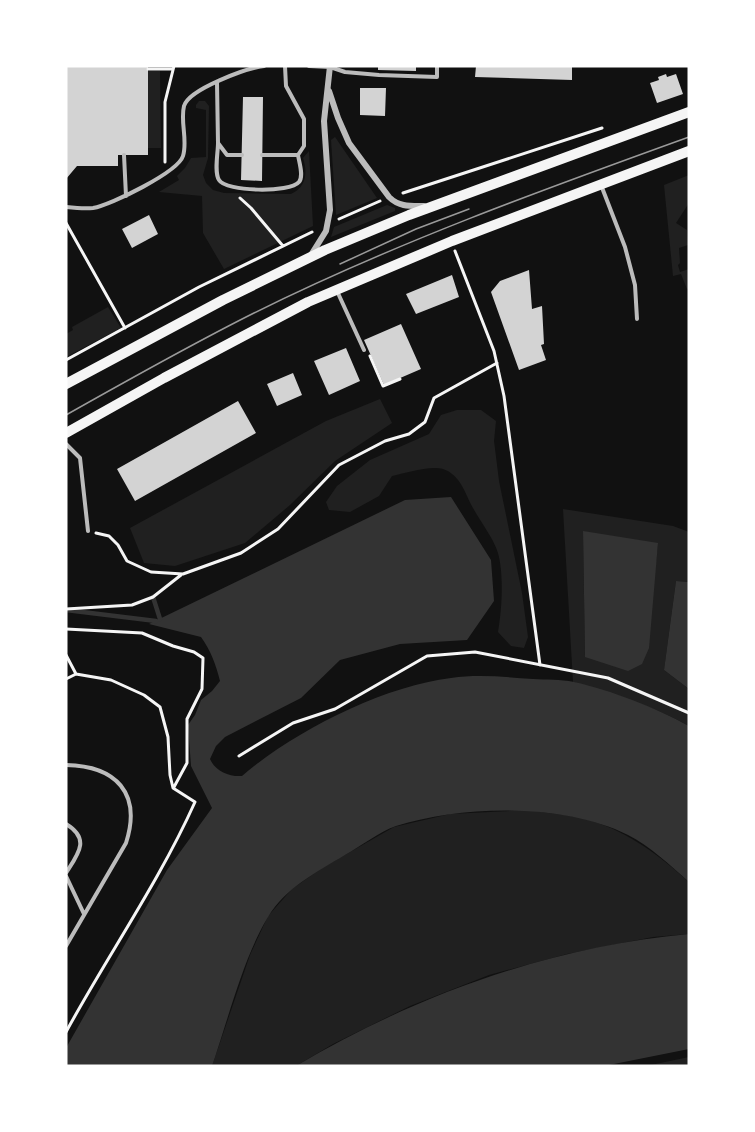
<svg xmlns="http://www.w3.org/2000/svg" width="755" height="1132" font-family="'PT Sans',sans-serif">
<style>
.green{fill:#202020;fill-rule:evenodd}
.water{fill:#333}
.lines{fill:none;stroke-linecap:round;stroke-linejoin:round}
.stream{stroke:#333;stroke-width:4.5}
.building{fill:#d3d3d3}
.path{stroke:#f5f5f5;stroke-width:3}
.service{stroke:#bcbcbc;stroke-width:4}
.minor{stroke:#bcbcbc;stroke-width:6}
.secondary{stroke:#f5f5f5;stroke-width:10}
.tram{stroke:#9a9a9a;stroke-width:1.5}
</style>
<rect width="100%" height="100%" fill="#111"/>
<path class="green" d="M148,71h12l1,77h-13z
M199,101h6l4,5 -1,52 -5,17 3,8 7,7 11,3 67,1c15,-7 17,-21 12,-36l6,-7 4,75 -89,43 -21,-36 -1,-37 -43,-4 20,-12 -2,-4 8,-8 6,-10 15,-1v-47l-10,-2v-3z
M335,137l42,61 -41,17 -5,-75z
M689,175v28l-13,20 11,7 1,15 -9,3 1,15 -2,2 2,7 9,-3v19l-2,1 -6,-15 -8,2 -9,-91z
M387,205l8,3v3l-64,26 3,-10z
M108,307l13,21 -55,29v-23l7,-4 -1,-3z
M380,399l12,24 -57,38 -45,44 -45,38 -70,23 -31,-3 -14,-35 196,-107z
M457,410h24l15,11 -2,20 5,40 23,112 6,44 -4,11 -13,-2 -13,-14c4,-23 6,-57 0,-79 -5,-16 -17,-30 -25,-45 -8,-14 -12,-33 -30,-39 -13,-4 -38,4 -51,7l-13,20 -29,16 -21,-2 -3,-8 11,-16 33,-26 59,-26 12,-19z
M563,509l110,17 16,6v50l-13,-1 -12,89 25,19v37c-36,-20 -77,-33 -116,-44zM583,532l75,12 -4,35 -69,78z
M529,810c20,4 44,4 63,11 38,12 68,35 97,61v52l-36,3 -86,17 -78,21 -79,31 -77,38 -37,22h-84l38,-111 18,-39 24,-27 30,-21 72,-41 56,-13z
M689,1057v9h-43z"/>
<path class="water" d="M451,497l40,63 3,41 -27,39 -67,4 -60,16 -39,38 -76,39 -9,9 -6,13c5,12 19,18 32,17 51,-44 141,-90 209,-98 27,-4 54,-1 82,1 13,1 27,0 41,3 36,8 83,26 115,44v156c-18,-16 -39,-36 -61,-47 -64,-32 -164,-30 -232,-9 -17,6 -35,20 -51,29 -28,17 -60,33 -77,62 -25,41 -40,103 -56,149h-146v-18l101,-178 45,-62 -21,-42 -3,-41 7,-10 6,-15 11,-9 8,-10c-4,-16 -9,-30 -19,-44l-52,-13 256,-124z
M583,531l75,12 -9,105 -7,16 -14,7 -43,-14z
M676,581l13,1v107l-25,-19z
M689,934v115l-85,17h-308c120,-71 253,-119 393,-132z"/>
<g class="lines">
<path class="stream" d="M153,597l7,22
M66,610l90,11"/>
</g>
<path class="building" d="M66,66h82v89h-30v11h-41l-11,13z
M378,66h38v5l-38,-1z
M476,66h96v14l-97,-3z
M666,74l1,3 9,-3 7,20 -26,9 -7,-20 9,-3 -1,-3z
M360,88h26l-1,28 -25,-1z
M243,97h20l-1,84 -21,-1z
M149,215l9,19 -26,14 -10,-19z
M529,270l3,39 10,-3 2,38 -3,1 5,15 -27,10 -28,-78 9,-11z
M452,275l7,22 -43,17 -10,-20z
M401,324l20,45 -37,16 -20,-45z
M346,348l14,33 -31,14 -15,-34z
M293,373l9,22 -25,11 -10,-22z
M238,401l18,32 -121,68 -18,-32z"/>
<g class="lines">
<path class="path" d="M148,69h25
M165,162v-60l9,-36
M403,193l199,-65
M240,198l11,10 32,38
M339,219l41,-18
M66,223l59,105
M455,251l39,100 10,45 36,269
M370,356l13,30 17,-7
M66,360l133,-73 113,-55
M96,533l13,3 9,9 9,16 24,11 32,2 58,-21 37,-24 61,-64 46,-24 24,-7 16,-12 9,-24 63,-35
M66,609l66,-4 21,-8 28,-22
M66,629l76,4 31,13 21,6 9,6 -1,31 -15,30v44l-13,24
M66,655l10,19
M66,679l10,-5 35,6 33,15 16,12 8,30 2,38 3,13 22,14c-36,80 -87,153 -129,230
M239,756l54,-33 42,-14 92,-53 48,-4 133,26 81,35"/>
<path class="service" d="M309,66l21,1 15,5 34,3 58,2v-11
M217,83l1,60 9,12h15
M218,143c0,10 -4,29 1,37 7,12 71,13 80,2 5,-6 0,-20 -1,-27
M124,155l2,41
M262,155h36l6,-9v-27l-18,-33 -1,-20
M601,185l24,62 10,38 2,34
M66,207c9,1 19,2 27,1 18,-3 85,-36 90,-52 5,-16 -3,-34 1,-50 5,-17 63,-38 80,-40
M337,291l27,59
M66,444l14,14 8,73
M66,765c50,1 76,28 60,78l-60,103
M66,824c25,15 12,30 0,49
M66,876l18,38"/>
<path class="minor" d="M329,91l9,27 11,25 40,54c10,10 21,9 35,9
M311,255l15,-24 4,-21 -6,-89 6,-55"/>
<path class="secondary" d="M66,384l157,-84 102,-50 84,-35 280,-103
M66,433l98,-55 144,-76 144,-61 237,-90"/>
<path class="tram" d="M340,264l76,-35 53,-20
M66,415c62,-35 124,-70 188,-102 141,-70 288,-123 435,-176"/>
</g>
<rect width="755" height="1132" fill="none" stroke="#ffffff" stroke-width="135"/>
</svg>
